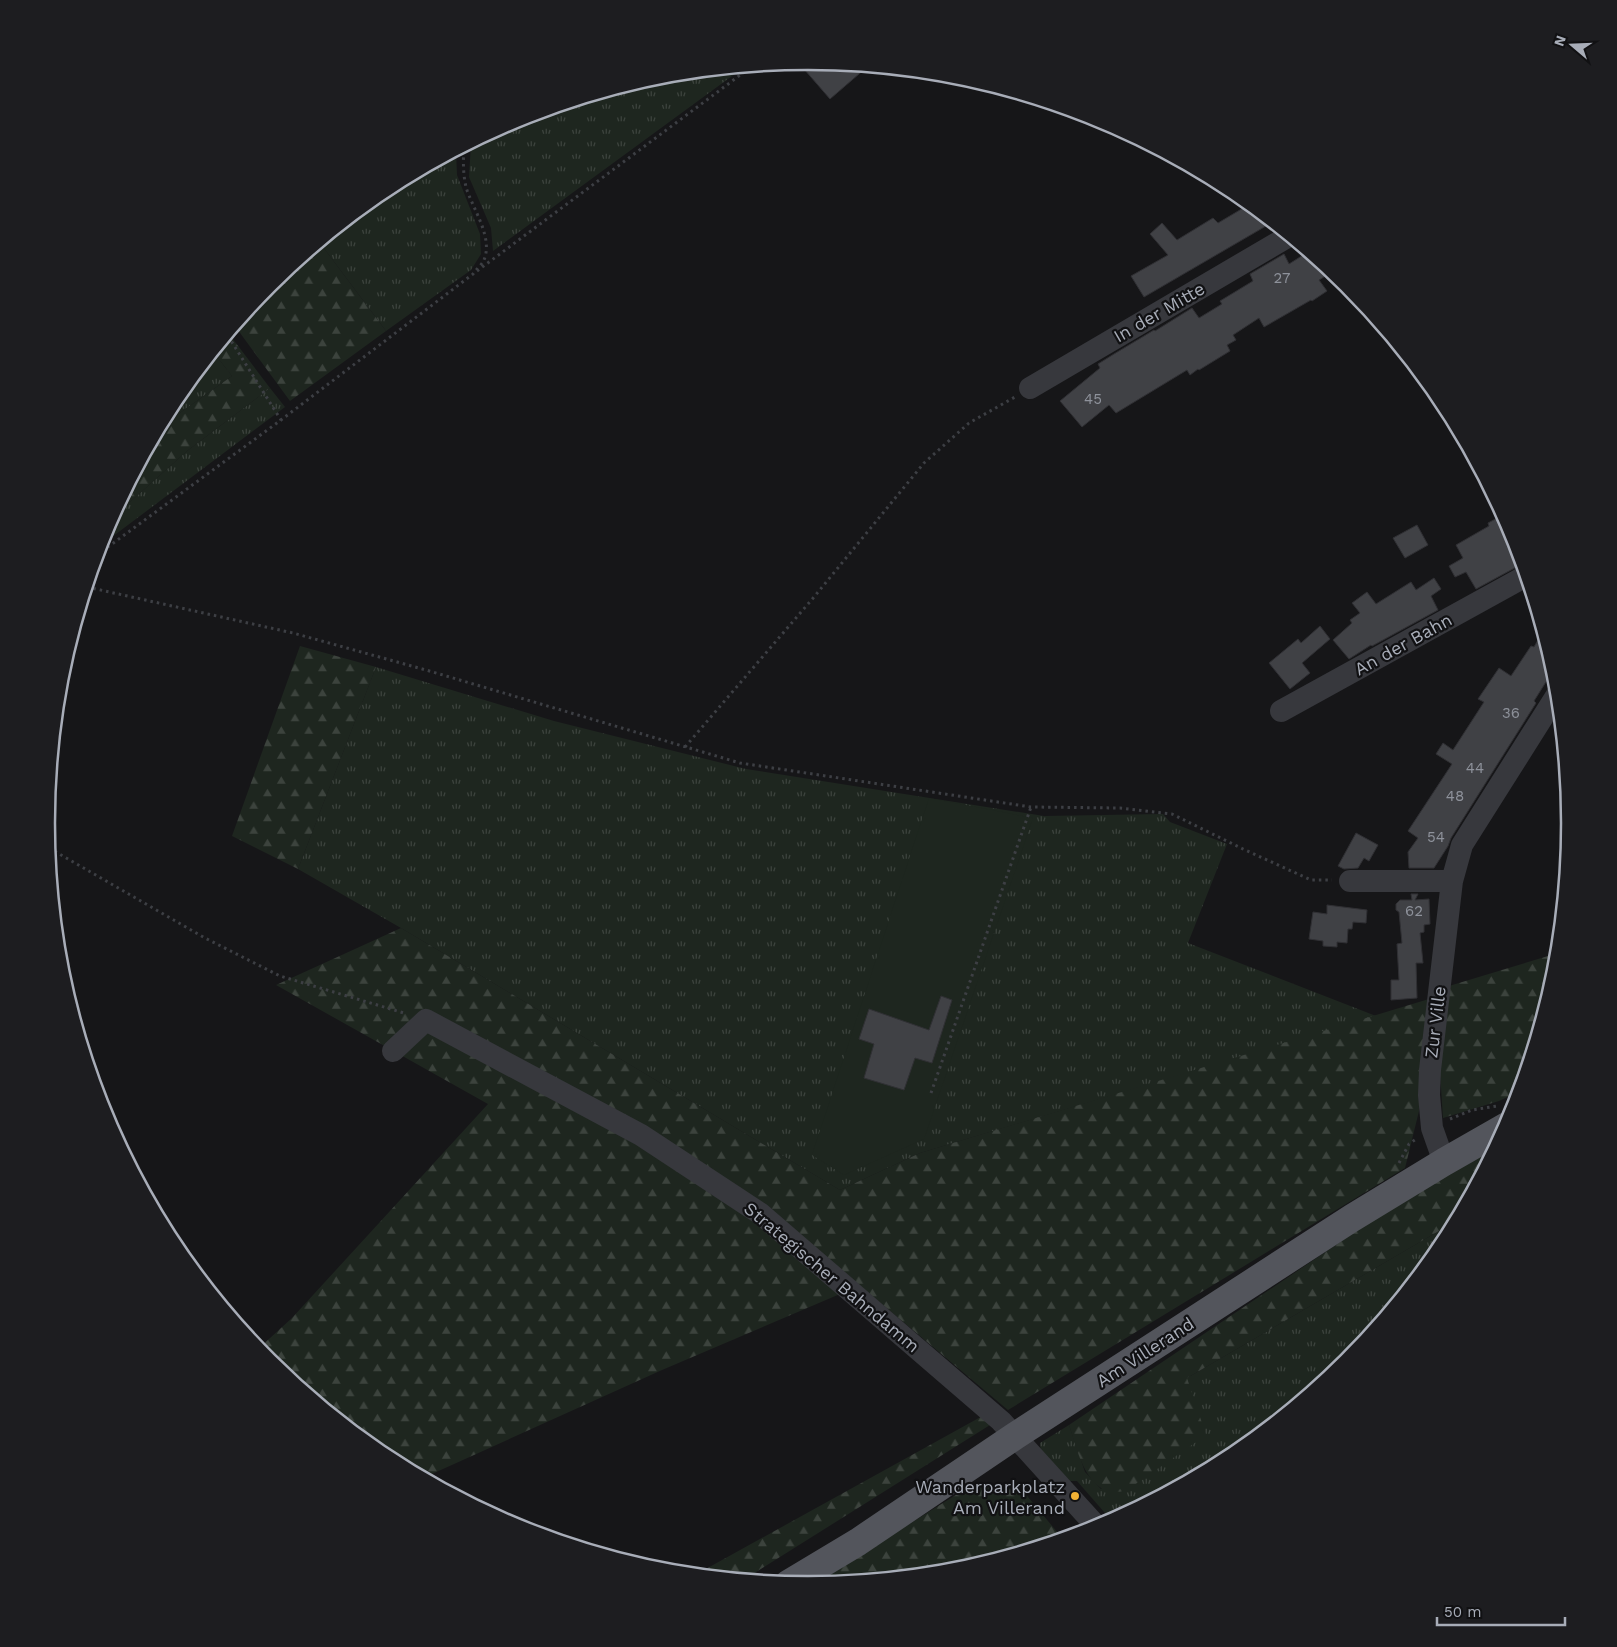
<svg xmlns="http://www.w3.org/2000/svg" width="1617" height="1647" font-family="'Work Sans',sans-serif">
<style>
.grass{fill:url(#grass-tufts)}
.forest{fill:url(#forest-firs)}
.pitch{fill:#1e261f}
.building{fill:#404145;stroke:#303034}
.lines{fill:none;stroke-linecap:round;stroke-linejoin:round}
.path{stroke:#3d3f44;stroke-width:3;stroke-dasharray:2.5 4;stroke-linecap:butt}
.minor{stroke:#37383d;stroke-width:22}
.major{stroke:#53555c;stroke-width:28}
.poi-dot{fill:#f2b134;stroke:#111113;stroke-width:2}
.labels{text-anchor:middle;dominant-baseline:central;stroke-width:4.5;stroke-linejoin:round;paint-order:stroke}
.number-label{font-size:15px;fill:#8e929b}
.street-label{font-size:18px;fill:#a8adb8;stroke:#111113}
.poi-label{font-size:18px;fill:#a8adb8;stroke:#111113;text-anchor:end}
.rim{fill:none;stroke:#a8adb8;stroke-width:2.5}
</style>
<defs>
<pattern id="grass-tufts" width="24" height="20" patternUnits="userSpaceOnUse" patternTransform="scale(1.25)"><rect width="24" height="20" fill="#1e261f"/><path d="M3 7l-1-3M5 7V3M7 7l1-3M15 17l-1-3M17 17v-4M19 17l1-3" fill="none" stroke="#3c433d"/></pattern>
<pattern id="forest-firs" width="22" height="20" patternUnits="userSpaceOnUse" patternTransform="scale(1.25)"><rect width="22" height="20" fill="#1e261f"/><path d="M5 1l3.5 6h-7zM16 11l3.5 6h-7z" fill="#3c433d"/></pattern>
</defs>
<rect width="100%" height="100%" fill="#161618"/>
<path class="grass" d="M743,68l-250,183 -2,-23 -22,-51 2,-33 46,-25 143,-43z
M456,152l1,23 23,59 1,20 -10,16 -85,61 -66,-88 65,-53z
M214,353l18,23 -55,39 -22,21 20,-36z
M270,388l15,19 -185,139 4,-14 7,-13 76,-68z
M376,667l178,54 192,48 298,47 119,-2 7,8 57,22 -39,99 188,73 -456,137 -80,37 -439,-262 -103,-59z
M1456,1221l-14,26 -95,116 -101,83 -27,10 -38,28 -69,37 -35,-40h-14l-22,-23 -1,-15 29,-18 16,47 16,17 86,-111z"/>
<path class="forest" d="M320,243l66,88 -96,70 -55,-75 35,-42z
M229,334l41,54 -83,63 -76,68 44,-83 22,-21 55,-39 -18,-23z
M300,646l76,21 -78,202 -66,-33z
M401,928l439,262 80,-37 509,-154 -9,75 -1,37 -14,57 -397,242 -150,-126 -18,10 -178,76 -239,108 -38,-21 -116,-95 -11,-13 34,-31 196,-214 -212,-119z
M1558,953l-2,19 -36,119 -21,10 -56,17 -3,-46 9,-86z
M1494,1149l-38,72 -269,157 19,57 -79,55c-4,1 -8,2 -12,2 -30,-1 -38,-44 -46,-67l375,-253z
M986,1414l4,11 -245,154 -50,-4z
M1246,1446l-14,11 -51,27 39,-28z
M997,1486l26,5 40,48 -106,32 -147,15 157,-98z"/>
<path class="pitch" d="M929,798l104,20 -109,321 -80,36 -32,-20z"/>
<path class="building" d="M813,62l54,5 -37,32 -26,-30z
M1250,204l6,6 10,16 -122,71 -13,-21 37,-21 -18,-21 12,-11 15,17 36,-22 5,5z
M1308,252l24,20 -13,8 8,11 -15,10 -1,-1 -47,27 -5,-9 -26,17 3,5 -9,5 3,6 -31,19 -1,-1 -8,6 -3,-5 -71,43 -7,-8 -27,22 -22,-26 40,-33 -2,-4 16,-10 40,-24 1,1 37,-23 7,10 23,-14 -2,-3 33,-20 -3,-7 34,-20 5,10z
M1503,515l10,17 9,32 -46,25 -10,-17 -11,5 -6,-11 14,-8 -7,-13 33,-19 -1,-3z
M1417,525l11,20 -23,13 -12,-20z
M1434,578l7,11 -10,7 7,14 -66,36 -1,-1 -22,14 -16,-19 19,-17 -2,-3 10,-7 -8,-10 15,-11 9,12 35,-22 5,8z
M1320,626l10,13 -28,24 8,10 -20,16 -21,-26 29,-24 3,4z
M1538,640l9,5 7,24 -20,32 2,2 -85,135 -3,8 -14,22h-25l-1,-16 10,-14 -10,-7 44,-67 -16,-10 7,-11 10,7 31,-48 -6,-3 21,-31 12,8 20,-30 3,1z
M1356,833l22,12 -9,16 -5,-3 -6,10 -14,1 -6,-3z
M1411,894h7l-3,6 14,-1 1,25 -6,1v7l-4,1 3,30h-7l1,35 -26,2v-20h8l-2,-36 5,-1 -3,-31 -3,-2v-6l4,-4h12z
M1327,905l40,5 -1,13 -13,-1 -1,7h-4l-1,14 -10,-1v5l-14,-1v-5l-14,-2 4,-27 14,2z
M941,996l11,4 -20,63 -17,-5 -11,32 -40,-12 10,-34 -15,-5 10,-30 60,21z"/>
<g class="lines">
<path class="path" d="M477,271l274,-204
M228,336l53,84
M97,555l184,-135 192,-146c3,-4 7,-8 10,-12 12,-23 -11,-54 -17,-75 -3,-13 -3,-27 -2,-40
M87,587l206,46 133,37 314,93 291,44 89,1 52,6 71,35 68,31h21
M685,747l129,-150 110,-134 45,-40 46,-26
M49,848l156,90 75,38 124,37
M931,1093l100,-286
M1508,1103l9,-1
M1450,1119l22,-9 25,-4
M1399,1163l10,-19 7,-5"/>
<path class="minor" d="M1030,388l259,-152
M1281,711l245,-135
M1350,881h102
M393,1051l33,-31 215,115 120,79 240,207 97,107
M1444,1162l-12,-34 -3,-33 1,-25 22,-189 10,-36 96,-152"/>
<path class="major" d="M788,1584l70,-42 157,-106 337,-218 92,-56 63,-36"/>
</g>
<circle class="poi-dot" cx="1075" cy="1496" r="5"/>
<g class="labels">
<g class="number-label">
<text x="1282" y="278">27</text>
<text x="1093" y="399">45</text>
<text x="1511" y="713">36</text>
<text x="1475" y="768">44</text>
<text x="1455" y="796">48</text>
<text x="1436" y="837">54</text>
<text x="1414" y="911">62</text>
</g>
<g class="street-label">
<text transform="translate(1159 312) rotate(-30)">In der Mitte</text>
<text transform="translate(1403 644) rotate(-29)">An der Bahn</text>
<text transform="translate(1435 1022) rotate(-83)">Zur Ville</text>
<text transform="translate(832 1277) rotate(40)">Strategischer Bahndamm</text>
<text transform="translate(1145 1352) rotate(-33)">Am Villerand</text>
</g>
<g class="poi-label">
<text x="1065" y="1486">Wanderparkplatz<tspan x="1065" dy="21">Am Villerand</tspan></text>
</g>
</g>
<path d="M0 0H1617V1647H0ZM55 823a753 753 0 1 1 1506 0a753 753 0 1 1-1506 0Z" fill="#1d1d20" fill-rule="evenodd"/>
<path class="rim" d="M55 823a753 753 0 1 1 1506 0a753 753 0 1 1-1506 0Z"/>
<g transform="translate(1572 45) rotate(289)" stroke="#111113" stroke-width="4" paint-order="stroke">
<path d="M0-4L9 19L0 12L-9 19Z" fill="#a8adb8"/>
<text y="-8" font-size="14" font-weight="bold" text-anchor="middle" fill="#a8adb8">N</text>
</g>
<path d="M1437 1617v8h128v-8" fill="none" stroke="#a8adb8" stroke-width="2.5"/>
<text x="1444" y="1617" font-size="15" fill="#a8adb8" stroke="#111113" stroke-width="4" paint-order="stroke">50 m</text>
</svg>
